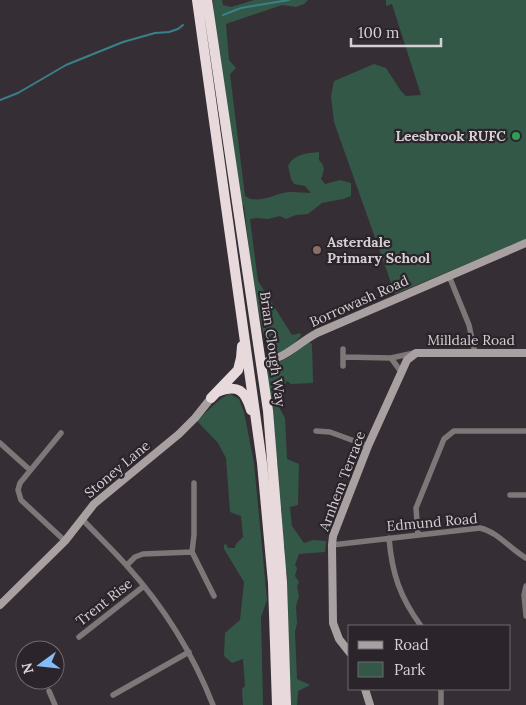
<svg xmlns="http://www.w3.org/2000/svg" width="526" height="705" font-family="Lora,serif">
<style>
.green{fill:#345848}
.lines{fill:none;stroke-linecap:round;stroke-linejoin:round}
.stream{stroke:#39818a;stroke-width:2}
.street{stroke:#7d7778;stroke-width:5.5}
.secondary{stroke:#a9a0a1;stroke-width:8}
.highway{stroke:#e8dadc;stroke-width:10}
.leisure-dot{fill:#2e9e5b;stroke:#2b242a;stroke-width:2}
.education-dot{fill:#8d6e63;stroke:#2b242a;stroke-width:2}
.labels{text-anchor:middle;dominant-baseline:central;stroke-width:4.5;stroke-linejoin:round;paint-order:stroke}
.poi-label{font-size:14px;font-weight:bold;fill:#d5d0d4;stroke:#2b242a;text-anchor:end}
.street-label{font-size:14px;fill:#d5d0d4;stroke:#2b242a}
</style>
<rect width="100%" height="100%" fill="#352e34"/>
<path class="green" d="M213,0h9l1,5 8,2 23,-7h54l-4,4 -8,3 -14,-2 -56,19 3,36 7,8 -6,6 15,122c10,8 27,0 38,-3 8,-2 19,0 28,0l-6,-7 -11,-2 -3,-5 -3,-13c6,-12 19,-13 31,-14v8c7,7 5,10 2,19l4,5 15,-4 11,3v13l-8,3 -21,4 -14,11 -12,1 -10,4 -6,-3 -12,3 -11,-1 -7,1 8,62 34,54 8,-2 1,3c-8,8 -17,18 -29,19l-5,-5 -13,-60 -10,-84 -4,-3 -25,-174z
M386,0h140v239l-131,55 -61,-172 -3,-26 3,-15 40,-17 12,4 15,23 5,5 15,-1 -29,-91 -6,2z
M307,341l5,3 1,39 -22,1 -4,-3 -10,16 -1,8h2l7,13 2,41 12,5 -1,41 -8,2 2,19 12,17 9,-3 13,1 -1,11 -26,2 -4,11 2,3 -2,8 4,6 -2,4 2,10 -3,10 1,17 -2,9 2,47 13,6 -12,6 -1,14h-7l1,-19 -2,-1 -2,-113 -4,-3 2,-22 -3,-2 -2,-24 2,-11 -3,-3 -1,-43 -3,-11v-21l-3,-11 -5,-46c4,-12 15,-13 25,-20 5,-4 9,-10 15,-14z
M230,394l9,5 5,13 10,51 13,137 -6,17 2,88h-20l-1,-16 3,-3 -2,-27 -11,4 -8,-7 1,-23 15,-13 4,-38 -20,-33v-4l2,-1 2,4h7l1,-4 7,-7 -2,-21 -11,-4 -4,-54 -8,-15 -21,-22c8,-7 24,-25 33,-27z"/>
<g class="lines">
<path class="stream" d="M223,15l18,-7 48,-8
M0,100l18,-7 48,-28 57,-23 32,-9 14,-1 9,-3 5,-4"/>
<path class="street" d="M449,276l20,49 6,28
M343,357l48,1 23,-5
M391,358l11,15
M343,366v-17
M316,431l14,1 38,14
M61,433l-41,50 -2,7 3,10 44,41
M0,443l30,27
M194,483v52l-2,17 22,44
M510,495h16
M82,519c15,16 31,31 45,47 37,41 66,88 86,139
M418,535l-2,-27 28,-69 10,-8h72
M389,538c3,36 11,59 32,88
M332,545l148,-17c18,4 30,21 46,30
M127,565l8,-8 8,-3 49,-2
M526,586l-2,9 2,21
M79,637l65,-51
M441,689v16
M49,691l6,14
M113,695l76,-43"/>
<path class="secondary" d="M262,363c26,-6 33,-18 55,-30l209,-90
M0,605l65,-64 29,-37 85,-70 16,-16 16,-20
M350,653l-11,-14 -6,-16 -1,-78 1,-9 35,-90 39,-86 9,-7h110
M365,689l5,16"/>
<path class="highway" d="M197,0l65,463 11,120 4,122
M207,0l61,411 14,171 4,123
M217,392c21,-8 28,-2 34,18
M211,398l27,-28 3,-12 1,-12"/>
</g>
<circle class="leisure-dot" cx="516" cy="136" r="5"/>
<circle class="education-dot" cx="317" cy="250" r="5"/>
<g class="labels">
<g class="poi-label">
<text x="506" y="136">Leesbrook RUFC</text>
<text x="327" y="242" text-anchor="start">Asterdale<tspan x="327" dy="16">Primary School</tspan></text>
</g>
<g class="street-label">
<text transform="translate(359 301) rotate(-24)">Borrowash Road</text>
<text x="471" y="340">Milldale Road</text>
<text transform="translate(273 349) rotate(82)">Brian Clough Way</text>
<text transform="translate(117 469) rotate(-40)">Stoney Lane</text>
<text transform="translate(342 481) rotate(-69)">Arnhem Terrace</text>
<text transform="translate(432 522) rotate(-5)">Edmund Road</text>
<text transform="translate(104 602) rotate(-38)">Trent Rise</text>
</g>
</g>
<rect x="348" y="625" width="162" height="65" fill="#2b242a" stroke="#6f696e"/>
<rect x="358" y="641" width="25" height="8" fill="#a9a0a1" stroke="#6f696e"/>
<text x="394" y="650" font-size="15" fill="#d5d0d4">Road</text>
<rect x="358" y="662" width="25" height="15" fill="#345848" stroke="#6f696e"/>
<text x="394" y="675" font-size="15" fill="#d5d0d4">Park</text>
<g transform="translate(40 665) rotate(255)"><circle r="24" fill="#2b242a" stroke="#6f696e"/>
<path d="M0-4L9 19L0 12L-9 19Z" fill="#84bcfb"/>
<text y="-8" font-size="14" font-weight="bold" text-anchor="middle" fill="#d5d0d4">N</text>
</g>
<path d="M351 38v8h90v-8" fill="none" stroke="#d5d0d4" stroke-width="2.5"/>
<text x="358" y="38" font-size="15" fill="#d5d0d4" stroke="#2b242a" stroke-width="4" paint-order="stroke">100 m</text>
</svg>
